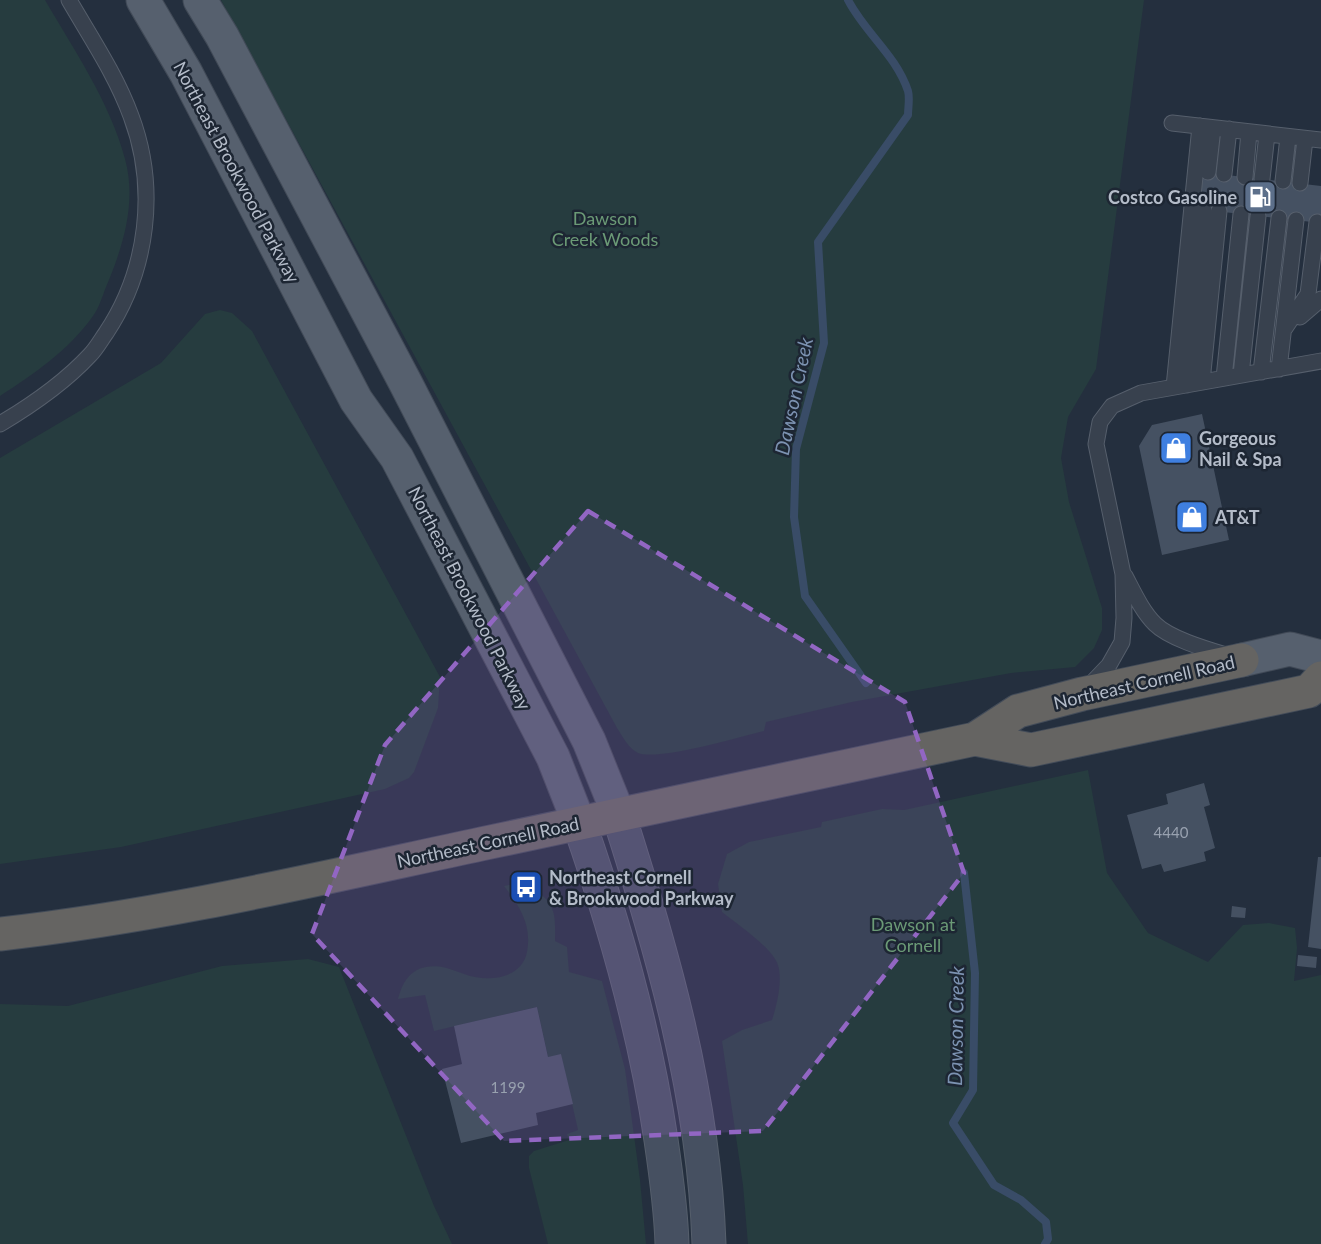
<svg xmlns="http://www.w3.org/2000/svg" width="1321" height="1244" font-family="Lato,sans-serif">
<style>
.green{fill:#263c3f}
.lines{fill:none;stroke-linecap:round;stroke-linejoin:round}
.stream{stroke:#394c67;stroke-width:8}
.building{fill:#455162}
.service-casing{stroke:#565f6c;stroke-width:17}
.secondary-casing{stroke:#565f6c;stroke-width:35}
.primary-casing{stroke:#414a57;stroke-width:35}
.trunk-casing{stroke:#434c59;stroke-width:35}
.service{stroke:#38414e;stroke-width:15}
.secondary{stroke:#465061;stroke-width:33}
.primary{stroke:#56606e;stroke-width:33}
.trunk{stroke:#656462;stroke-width:33}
.marked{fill:#9266c3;fill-opacity:0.2;stroke:#9266c3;stroke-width:4.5;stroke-dasharray:12 8;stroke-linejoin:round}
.labels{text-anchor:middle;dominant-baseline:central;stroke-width:5;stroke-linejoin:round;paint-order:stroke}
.number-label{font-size:15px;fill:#98a1af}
.street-label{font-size:18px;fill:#b4bcc9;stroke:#1d2633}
.poi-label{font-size:18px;font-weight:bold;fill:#b4bcc9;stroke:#1d2633;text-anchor:start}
.park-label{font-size:18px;fill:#6b9a76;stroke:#1d2633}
.water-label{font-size:20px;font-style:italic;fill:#7c92b1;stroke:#1d2633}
</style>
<rect width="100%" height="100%" fill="#242f3e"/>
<path class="green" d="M0,0h45c29,50 65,102 80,159 12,43 -2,88 -19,128 -4,10 -7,21 -13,29 -24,34 -59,58 -93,80z
M221,0h923l-48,369 -28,48 -7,41 8,44 33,106v22l-8,18 -19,19 -64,6 -159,29 -86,20 -2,9c-24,6 -106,30 -126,22 -10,-5 -15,-16 -21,-25z
M220,310l12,3 20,18 188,346 -2,31 -24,64 -5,6 -24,11 -264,58 -121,17v-406l161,-95 44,-49z
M1088,770l19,103 41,60 60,29 35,-37 26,-2 26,5 2,20 -3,33 27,-6v269h-573l-5,-59 -21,-144 20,-11 30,-10c5,-15 13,-47 3,-61 -10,-16 -38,-35 -53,-47l-4,-28 9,-30 22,-12 72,-15 1,-5 60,-13 22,1z
M528,881c25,25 28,23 27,60l12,6 2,25 33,9 23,88 15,111 6,64h-98l-19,-76v-12l5,-5 35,-11 -2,-6 11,-4 -17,-75 -13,2 -11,-50 -103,24 -9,-36 -27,4c4,-15 11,-29 28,-32 18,-4 33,7 49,10 21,4 47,-1 52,-25 5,-27 -7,-45 -23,-66z
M308,959l31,8 95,239 18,38h-452v-240l68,2 154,-40z"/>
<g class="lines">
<path class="stream" d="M848,0c17,33 48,55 60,91 2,7 0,17 0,24l-90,127 6,101 -28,106 -2,68 11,79 61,87
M964,873l11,100 -2,117 -20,33 41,62 27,15 25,22 2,17 -3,5"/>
</g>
<path class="building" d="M1201,172l120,14v37l-124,-14z
M1202,414l27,126 -67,15 -23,-109 13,-21z
M1204,783l6,22 -6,2 11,41 -11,4 2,9 -42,11 -3,-8 -19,5 -15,-54 41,-11 -2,-10z
M1318,857h3v92l-13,-2z
M1232,906l14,2 -1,10 -14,-1z
M1298,955l19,2 -1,11 -19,-2z
M537,1007l11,50 13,-3 12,50 -37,9 2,12 -77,18 -19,-74 20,-5 -8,-38z"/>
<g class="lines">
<g class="service-casing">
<path id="service" d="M1172,123l149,17
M1208,172l5,-44
M1224,174l5,-45
M1245,177l4,-45
M1262,179l5,-45
M1283,181l5,-44
M1300,183l5,-44
M1300,317l21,-18
M1285,328l23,-34 9,-72
M1279,369l17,-149
M1261,372l18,-154
M1241,375l17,-159
M1224,378l17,-164
M1202,382l17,-171
M1187,385l17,-175
M1174,387l26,-261
M0,424c32,-19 64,-41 90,-69 6,-6 11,-15 16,-22 42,-63 52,-145 25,-217 -15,-41 -40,-78 -62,-116
M1125,576c9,17 17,35 30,48 15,15 54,26 74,32
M1088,687l21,-22 13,-23 2,-24 -1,-44 -27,-130 4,-22 12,-16 29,-13 180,-32"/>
</g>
<g class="secondary-casing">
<path id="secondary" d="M618,813c45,140 86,283 91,431
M579,823c36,103 66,208 82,317 5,34 10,69 11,104"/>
</g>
<g class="primary-casing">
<path id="primary" d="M143,0l43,73 170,327 41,58 156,299 26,66
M200,0l22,36 183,346 184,359 29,72
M1242,660l48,-11 31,8"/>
</g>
<g class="trunk-casing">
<path id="trunk" d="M975,739l56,11 278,-59 12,-13
M0,934c162,-18 322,-56 481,-90 164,-36 329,-70 494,-105l43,-28 64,-17 160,-34"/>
</g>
<use href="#service" class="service"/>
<use href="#secondary" class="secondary"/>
<use href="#primary" class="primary"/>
<use href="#trunk" class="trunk"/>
</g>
<path class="marked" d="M588,511l317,191 59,171 -201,258 -259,10 -192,-207 73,-189z"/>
<defs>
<g id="fuel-square" transform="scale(1.725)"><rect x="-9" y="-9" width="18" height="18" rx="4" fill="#5c6f8a" stroke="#1d2633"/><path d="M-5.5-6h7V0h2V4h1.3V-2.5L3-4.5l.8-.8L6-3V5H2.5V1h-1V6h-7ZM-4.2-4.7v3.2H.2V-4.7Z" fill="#fff"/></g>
<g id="shop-square" transform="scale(1.725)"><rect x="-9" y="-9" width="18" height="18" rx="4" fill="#3f7fe0" stroke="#1d2633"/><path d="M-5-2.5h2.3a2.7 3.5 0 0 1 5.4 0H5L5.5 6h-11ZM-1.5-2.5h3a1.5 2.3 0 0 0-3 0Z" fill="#fff"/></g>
<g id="bus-square" transform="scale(1.725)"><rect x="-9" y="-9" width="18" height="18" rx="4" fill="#1a4fb4" stroke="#1d2633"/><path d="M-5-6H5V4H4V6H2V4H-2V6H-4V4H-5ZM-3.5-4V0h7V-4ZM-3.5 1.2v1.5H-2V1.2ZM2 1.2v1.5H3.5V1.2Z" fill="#fff"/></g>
</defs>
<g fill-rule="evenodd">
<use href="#fuel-square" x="1260" y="197"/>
<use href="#shop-square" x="1176" y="448"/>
<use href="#shop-square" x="1192" y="517"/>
<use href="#bus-square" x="526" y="887"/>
</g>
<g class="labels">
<g class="number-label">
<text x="1171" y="832">4440</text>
<text x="508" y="1087">1199</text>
</g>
<g class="street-label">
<text transform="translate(237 172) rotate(62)">Northeast Brookwood Parkway</text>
<text transform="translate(470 598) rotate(63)">Northeast Brookwood Parkway</text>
<text transform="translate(1144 682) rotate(-13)">Northeast Cornell Road</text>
<text transform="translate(488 842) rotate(-12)">Northeast Cornell Road</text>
</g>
<g class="poi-label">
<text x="1237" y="197" text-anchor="end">Costco Gasoline</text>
<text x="1199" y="438">Gorgeous<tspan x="1199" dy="21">Nail &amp; Spa</tspan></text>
<text x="1215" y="517">AT&amp;T</text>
<text x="549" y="877">Northeast Cornell<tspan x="549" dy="21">&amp; Brookwood Parkway</tspan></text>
</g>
<g class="park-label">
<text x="605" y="218">Dawson<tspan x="605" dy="21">Creek Woods</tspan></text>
<text x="913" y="924">Dawson at<tspan x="913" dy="21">Cornell</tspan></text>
</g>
<g class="water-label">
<text transform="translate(793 396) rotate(-78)">Dawson Creek</text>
<text transform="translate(955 1026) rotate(-89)">Dawson Creek</text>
</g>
</g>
</svg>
